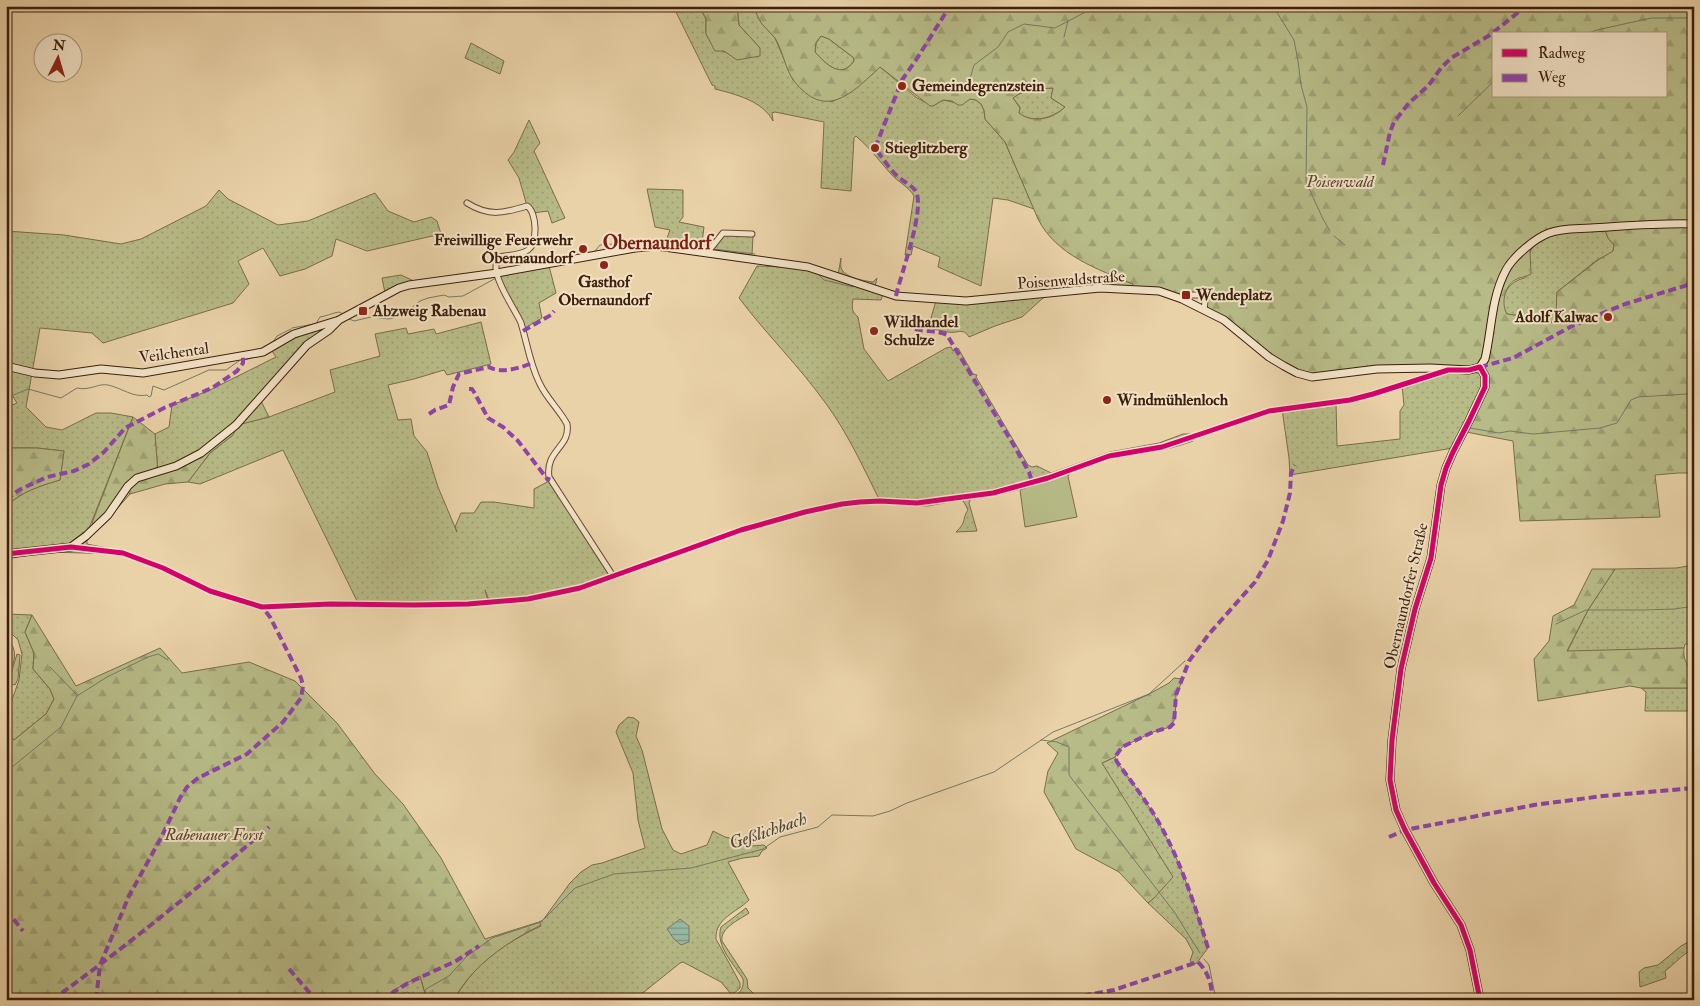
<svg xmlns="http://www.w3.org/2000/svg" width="1700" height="1006" font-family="'IM FELL Double Pica',serif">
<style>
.green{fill:url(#green-dots);stroke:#7a6d4a}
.forest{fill:url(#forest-firs);stroke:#7a6d4a;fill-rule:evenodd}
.pitch{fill:#b7bb87;stroke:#7a6d4a}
.water{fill:url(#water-rules);stroke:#737b67}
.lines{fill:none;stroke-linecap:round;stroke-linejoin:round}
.stream{stroke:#737b67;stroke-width:1}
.street-casing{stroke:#684c33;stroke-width:7}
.secondary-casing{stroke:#3c1f0c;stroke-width:9}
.street{stroke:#f1e2c6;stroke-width:5}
.secondary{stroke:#f1e2c6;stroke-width:7}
.quiet{stroke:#8e44ad;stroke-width:4;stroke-dasharray:8 4;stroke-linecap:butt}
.cycleway-casing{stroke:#f1e2c6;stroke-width:8}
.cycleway{stroke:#d6006c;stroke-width:5}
.poi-dot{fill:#8f2418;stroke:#f1e2c6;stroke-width:2}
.labels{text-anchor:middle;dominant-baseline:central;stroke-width:4;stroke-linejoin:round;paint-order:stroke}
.poi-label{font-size:16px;font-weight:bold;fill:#3c1f0c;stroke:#f1e2c6;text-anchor:start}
.park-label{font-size:16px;font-style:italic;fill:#5b462b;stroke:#f1e2c6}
.street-label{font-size:16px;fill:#3c1f0c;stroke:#f1e2c6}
.water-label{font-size:18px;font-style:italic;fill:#534532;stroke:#f1e2c6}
.quarter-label{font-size:19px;font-weight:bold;fill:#7a1f14;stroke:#f1e2c6}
</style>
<defs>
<pattern id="green-dots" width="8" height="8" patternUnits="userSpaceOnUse" patternTransform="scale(1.25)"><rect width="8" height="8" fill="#b7bb87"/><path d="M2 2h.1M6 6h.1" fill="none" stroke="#9ea073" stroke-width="1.8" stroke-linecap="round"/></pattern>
<pattern id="forest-firs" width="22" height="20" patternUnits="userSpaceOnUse" patternTransform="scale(1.25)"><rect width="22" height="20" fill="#b7bb87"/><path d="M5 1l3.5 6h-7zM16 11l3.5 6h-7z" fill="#9ea073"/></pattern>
<pattern id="water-rules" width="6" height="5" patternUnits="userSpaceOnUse" patternTransform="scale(1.25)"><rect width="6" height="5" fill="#98b8a4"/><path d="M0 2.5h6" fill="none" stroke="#7d9584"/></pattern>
</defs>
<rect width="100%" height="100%" fill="#ead2a8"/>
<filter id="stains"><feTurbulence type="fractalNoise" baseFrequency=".004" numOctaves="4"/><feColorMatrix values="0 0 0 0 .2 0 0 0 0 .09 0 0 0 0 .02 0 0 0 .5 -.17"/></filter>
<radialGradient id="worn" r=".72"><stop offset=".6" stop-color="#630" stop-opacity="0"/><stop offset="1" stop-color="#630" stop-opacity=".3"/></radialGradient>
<path class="green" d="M688,6l5,3 9,2 4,8v15l13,16 12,4 29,-6 -21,-23 -2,-19h17l7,16 14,16 18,42 38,22c19,-8 34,-21 49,-35l37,31 16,8 10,-6 19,4 8,-5 6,1 5,4 3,6 1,9 20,23 29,67 -26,-9 -15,-2 -12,88 -43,-19 2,-10 -27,-11 -2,9h-6l9,-59c-5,-9 -16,-14 -23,-22 -11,-12 -20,-25 -33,-36l-2,-2 -2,2 -3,53 -30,-3 3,-66 -49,-10 -3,1 1,8c-10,-20 -38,-27 -58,-32v-3l-3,-1 -37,-75z
M821,36l8,3 25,19v3c-13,19 -28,3 -39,-9l1,-9z
M471,43l33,18 -4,13 -35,-16z
M1053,88l-2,10 14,9c-12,11 -32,17 -46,6l1,-6 -7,-9c13,-10 25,-9 40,-10z
M529,120l11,23 -6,8 31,67 -13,5 -4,-12 -15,2 -6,-7 -8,-28 -11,-18 6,-8z
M647,189l36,1v27l-4,5 25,5 -3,24 -33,-5 -2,-5 4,-11 -15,-3z
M219,190l9,9 50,26 30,-4 67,-28 13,18 26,11 17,-5 6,4 4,13 -74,17 -31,-12 -4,17 -27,13 -25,7 -17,-28 -25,13 11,23 -16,19 -130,40 -11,-10 -52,-5 -14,79 20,20 16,3 34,-17h15l22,4 -45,114 39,-40 3,3 -30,34 -13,11v5l34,7 14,4 -22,-5 -28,-3 -4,-4 -10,4 -65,7v-48c17,-15 33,-20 54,-26l4,-29 -27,-3h-31v-40l11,-5 -5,-8 -6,4v-168l58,4 57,9 20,-5 65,-33z
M1605,230l3,8 6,7 -1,7 -16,8 -40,32 -1,30c-9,1 -12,-2 -20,-5 -10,-2 -19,-1 -29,-3 -10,-15 1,-33 18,-36 2,-9 2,-20 6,-28 9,-20 55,-19 74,-20z
M725,234l28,2 -1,19 -41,-5z
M841,258c0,4 -1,9 1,12 5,8 23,11 31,12l4,-4 -2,9 -37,-12z
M549,266l7,27 -17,10 3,15 -17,10 -16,-28 -9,-22 1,-2z
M757,266l30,1 27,4 69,23 -2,6 -28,-1c-1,9 -2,12 5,18l6,32 24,32 58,-33 5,-1 2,4 5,-3 15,26 4,1 -1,2 52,88 4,2 5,-1 14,7 59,-21 49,-9 24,-9h8l2,7c-10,3 -20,7 -31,9 -19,5 -83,10 -94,26l-1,-4c-31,13 -61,23 -94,27l-3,1 -1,3 8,28 -21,1c11,-10 6,-14 12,-22l-4,-8 -3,-2 -34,6 -16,-1v-5l-10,1 -22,-2c-16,-32 -31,-65 -52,-94 -27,-38 -60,-70 -88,-107z
M1108,274l25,10 -1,3h-26z
M401,275l13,6 -29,12 -3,-15z
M1049,296l-6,2 -21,19 -27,9 -26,11c-6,-10 -12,-3 -21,-5 -7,-1 -13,-3 -20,-4l8,-27z
M481,322l10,42 -44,11 -3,-5 -30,9 -26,6 10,35 13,-1 3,17 13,16 11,35 19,45 -2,-5 6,-14h13l7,-11h13l40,6v-19l17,-9 62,96c-37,18 -82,23 -123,27l-5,-13 3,10 -3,2c-42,3 -85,4 -127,1l-75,-153 -83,34 -12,-2 22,-29 23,-18 -32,19 -43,19 -3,-39 14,-7 3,-22 38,-15 66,-33 -4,-6 26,-16 28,-9 2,2 -16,11 -73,85 30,-7 66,-25 -5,-22 50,-14 -5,-22 31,-6 2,6 26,-5 2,5z
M1453,372l25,1 4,2 1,9 -30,64 -163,27 -1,-17 -7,-49 54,-7 1,44 63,-7v-28l4,-6 -2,-19z
M64,550c18,2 37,0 55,4l-71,-2 -42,7v-2z
M1694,565v79h-9l-1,4 -117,4 21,-42 27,-41 61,-1z
M6,614l26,1 -7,17 9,21 -1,16 17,20 4,10 -8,15 -32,26 -8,-9v-14l13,-37 3,-26 -4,-14 -12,-12z
M1641,688h53v23h-49l1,-19z
M628,717l6,1 5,4 -3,14 6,14 20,79 11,21 8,4 26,-9 6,-14 12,6 28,6 -1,3 12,-1 3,3 -5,3 -3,5 -16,2 -15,4 21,38c-13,13 -34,18 -33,39l24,44v5l-8,7 -11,-13 -38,-20 -3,1 -46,37h-181c7,-9 13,-20 21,-28 18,-20 43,-35 67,-46l-2,-4 4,-2 27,-37 11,-11 11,-7 10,-2 43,-15 -7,-28 -5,-47 -17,-41 3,-7z
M1115,757l2,5c17,23 34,45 47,71 19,35 32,76 44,115l-12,16 -6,-3 3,-9 -7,-13 -38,-36 6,-5 -52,-135z
M746,908l3,5c-10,7 -29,15 -27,28l25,38 1,9 12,12h-22l-3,-3c6,-6 9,-9 8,-18 -9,-15 -28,-33 -22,-52z
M1694,939v10c-12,5 -19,15 -29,22l1,7 -26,9 -1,-15 5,-4 14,-3 23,-19z
M420,976l7,24h-12l-7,-8 -10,3v5h-9l3,-9 18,-11z"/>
<path class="forest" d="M688,6h49l2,19 21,23v8l-23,4 -13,-9h-9l-9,-17v-15l-4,-8 -9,-2z
M754,6h940v467h-16l-23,2 5,42 -140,4 -7,-80 -47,-9 21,-55 -2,-13 -10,3 -146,7 -31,-1 -29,-18 -61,-46 -2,-12c-10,-10 -16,-1 -26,-1 -15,-1 -32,-6 -48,-9l1,-3c-36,-15 -77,-29 -95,-65l-33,-77 -20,-23 -1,-9 -3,-6 -5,-4 -6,-1 -8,6h-4l-6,-4 -9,-1 -10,6h-3l-50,-39c-29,27 -54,54 -86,14 -9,-12 -11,-30 -19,-43 -4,-5 -9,-9 -13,-14 -4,-5 -6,-12 -8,-18zM1494,34h172v62h-172zM821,36l8,3 25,19v3c-13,19 -28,3 -39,-9l1,-9zM1053,88l-2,10 14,9c-12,12 -32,17 -46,6l1,-5 -7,-10c13,-10 25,-9 40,-10zM1605,230l3,8 6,7 -1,6 -15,9 -41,32c-1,10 0,20 -2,30 -8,1 -12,-2 -19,-5 -10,-2 -19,-1 -29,-3 -6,-10 -3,-27 8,-34 5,-3 11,-3 16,-6l-1,-23 4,-5 12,-8 15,-5z
M261,401l8,16 -31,8z
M133,417l22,17 3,39 18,-6 61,-40 -4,8 -23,18 -22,29 -23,2 -35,10 -3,-3 -33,34 -2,-2z
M6,448h31l27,3 -4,29c-20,6 -37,11 -54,26z
M1592,569h23l-27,41 -21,41 117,-3c-1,9 2,19 10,23v17h-53l-11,-2 -92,15 -4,-42 15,-18 4,-25 21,-11z
M32,615l44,71 84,-38 22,25 67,-11 46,19 42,42 38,51 28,30 38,54 44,81 54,-17 2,3c-24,12 -48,27 -67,47 -8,8 -14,18 -21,28h-26l-7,-24 -28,15 -3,9h-383v-269l8,9 32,-26 8,-15 -4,-10 -17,-20 1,-16 -9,-21z
M17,654l3,1 -2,24 -3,6 -3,-1 -6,18v-12z
M1174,678l9,1 -7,16 -1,24 -5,8 -17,5 -31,15 -7,10 -13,6 71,114 -19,21 -6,5 -29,-31 -43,-23 -32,-57 4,-21 10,-18 -11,-10 102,-49 20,-11z"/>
<path class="pitch" d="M1067,472l10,45 -52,10 -5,-37z
M6,635c15,20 7,27 0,48z"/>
<path class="water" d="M680,919l9,7v16l-8,3 -7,-6 -7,-10z"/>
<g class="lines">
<path class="stream" d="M1273,6l21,34 4,21 3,24 6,22 -1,75 17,37 7,12
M1586,34l11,-4 54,-12h43
M1064,37l4,-16
M955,93l14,-11 5,-17 24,-18 10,-15 16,-8 31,4 42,-22
M1458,116l36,-35
M1334,236l11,9
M639,244l29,-2 39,7
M713,249l42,5
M595,251l5,-6 13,-1 12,2
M817,273l7,7 29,7
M349,319l5,2 17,-4 18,2 12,-3 19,-15 8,-3 16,-3 5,2 14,-1 33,-18
M317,322l3,-5c7,-1 12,-4 19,-5l4,2
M292,328l22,-4
M273,342l4,-6 14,-7
M244,360l16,-4
M6,398l22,-9 33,9 16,-10c13,3 21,-5 31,-3 14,3 25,13 39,10l2,2 2,-1 2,-10 11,4 45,-20h17l13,-9
M1470,428l29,5 11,-2 23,3 67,-6 17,-5 14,-23 7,-3 49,-3 7,-3
M1689,470h5
M1556,624l30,-14h57l32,-1 19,-3
M50,667l27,28
M1041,740l16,2 12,5v28l106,138 25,40
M6,772l55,-45 16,-31 30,-19 41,-20 10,-3 10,6
M1204,959l5,6 7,35
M413,1000h8
M422,1000l4,-11 23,-13 18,-20 25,-18 49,-16 34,-34 39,-14 77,-6 72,-19 17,-12 38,-10 14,-12 41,1 17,-5 17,-8 87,-31 59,-40 96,-38 36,-33"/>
<g class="street-casing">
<path id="street" d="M467,203c22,14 37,10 60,3 10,6 11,37 1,44 -7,5 -19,5 -28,7 -15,12 16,53 21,66 6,20 9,41 18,59 7,16 20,27 28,42 4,23 -22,26 -18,53l64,99
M707,253l16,-20 29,1
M1182,299l9,-4h10c5,4 4,8 3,14"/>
</g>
<g class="secondary-casing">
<path id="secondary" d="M6,366l29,7 24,2 42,-6 42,4 120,-21 31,-18 42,-13
M6,554l65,-7 15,-11 22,-21 20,-29 9,-8 39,-12 25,-13 35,-28 71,-80 22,-15 10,-10 60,-32 10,-3 88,-12 138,-25 22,-2 151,21 88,29 70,5 134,-13 59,3 23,8 42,21 45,37 15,9 13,7 15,4 65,-8 53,-1 39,2 11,-3 5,-8c7,-30 6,-61 21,-89 7,-13 29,-32 43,-37 13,-5 28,-4 42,-5 34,-2 68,-5 103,-4
M1480,1000l-10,-50 -9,-25 -27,-42 -29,-53 -9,-20 -6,-30 2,-40 9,-71 14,-60 16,-51 10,-73 5,-17 7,-16 16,-31 16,-34v-11l-5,-9"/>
</g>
<use href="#street" class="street"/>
<use href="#secondary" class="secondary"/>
<path class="quiet" d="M1383,165l7,-33 4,-10 15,-19 19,-17 13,-18 10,-10 39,-23 36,-29
M896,296c4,-20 31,-90 19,-106 -5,-6 -13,-9 -19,-15 -8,-8 -14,-18 -21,-27l27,-68 14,-20 34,-54
M896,315c4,4 7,9 12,11 11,7 27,3 39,9l66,109 16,28 3,10
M523,331l28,-16 3,-4
M1480,367l33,-9 61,-33 51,-21 69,-21
M469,389h3l2,3 14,26 15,9 15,14 30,39 1,-3
M429,414l6,-4 14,-5 4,-18 6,-13 30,-7c12,7 31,1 43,-4
M6,500l13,-10 28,-13 27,-6 15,-7 15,-12 21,-24 39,-20 48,-20 25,-17 6,-8v-6
M1389,837l16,-7 129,-25 69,-9 91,-8
M6,910l17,21
M1208,948c-12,-39 -25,-80 -44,-116 -13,-25 -30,-47 -47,-70l-2,-5 7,-10 31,-15 17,-5 4,-4 2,-28 13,-34 20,-27 46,-52 13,-22 15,-39 7,-28 1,-20 4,-8
M289,969l27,31
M52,1000c75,-54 147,-113 217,-173
M96,1000l4,-35 29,-69 33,-60 18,-38 7,-11 11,-9 49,-24 36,-32 18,-24 2,-12 -2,-8 -31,-61 -8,-10
M381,1000l27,-17 48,-22 23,-15
M1072,1000l15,-5 27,-5 84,-28c11,11 14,23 14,38"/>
<g class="cycleway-casing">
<path id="cycleway" d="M6,554l65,-7 52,6 40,15 47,23 52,16 68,-3 84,1 54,-1 60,-5 52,-11 161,-58 64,-18 37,-8 18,-2 20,-1 37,2 76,-10 55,-15 61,-22 53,-9 107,-36 81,-11 23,-6 75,-24h21l11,-3 5,9v11l-16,34 -16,31 -7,16 -5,17 -10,73 -16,51 -14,60 -9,71 -2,40 6,30 9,20 29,53 27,42 9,25 10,50"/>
</g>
<use href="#cycleway" class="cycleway"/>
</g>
<g class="poi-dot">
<circle cx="902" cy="86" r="5"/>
<circle cx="875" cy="148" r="5"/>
<circle cx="583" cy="249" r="5"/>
<circle cx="604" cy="265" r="5"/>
<rect x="1181" y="290" width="10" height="10" rx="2.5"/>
<rect x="358" y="306" width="10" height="10" rx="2.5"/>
<circle cx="1608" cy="317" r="5"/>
<circle cx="874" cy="331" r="5"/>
<circle cx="1107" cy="400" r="5"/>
</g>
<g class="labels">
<g class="poi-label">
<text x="912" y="86">Gemeindegrenzstein</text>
<text x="885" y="148">Stieglitzberg</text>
<text x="573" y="240" text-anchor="end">Freiwillige Feuerwehr<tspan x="573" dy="18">Obernaundorf</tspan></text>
<text x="604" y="282" text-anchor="middle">Gasthof<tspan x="604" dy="18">Obernaundorf</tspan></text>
<text x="1196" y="295">Wendeplatz</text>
<text x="373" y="311">Abzweig Rabenau</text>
<text x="1598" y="317" text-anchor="end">Adolf Kalwac</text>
<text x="884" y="322">Wildhandel<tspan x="884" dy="18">Schulze</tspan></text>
<text x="1117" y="400">Windmühlenloch</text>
</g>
<g class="park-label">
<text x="1340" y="182">Poisenwald</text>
<text x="214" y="835">Rabenauer Forst</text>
</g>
<g class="street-label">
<text transform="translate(1071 280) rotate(-4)">Poisenwaldstraße</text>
<text transform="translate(174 353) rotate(-8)">Veilchental</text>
<text transform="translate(1406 596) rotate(-77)">Obernaundorfer Straße</text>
</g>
<g class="water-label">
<text transform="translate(768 831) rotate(-19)">Geßlichbach</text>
</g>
<g class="quarter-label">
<text x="657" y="243">Obernaundorf</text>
</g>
</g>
<rect width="1700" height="1006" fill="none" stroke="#ead2a8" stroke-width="25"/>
<rect x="8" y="8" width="1685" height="991" fill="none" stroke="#3c1f0c" stroke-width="2.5"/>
<rect x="12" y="12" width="1675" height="981" fill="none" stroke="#3c1f0c"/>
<rect x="1492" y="32" width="175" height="65" fill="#f1e2c6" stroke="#a9947c"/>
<rect x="1502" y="49" width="25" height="8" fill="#d6006c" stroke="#a9947c"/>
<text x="1538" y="58" font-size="15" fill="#3c1f0c">Radweg</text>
<rect x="1502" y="74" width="25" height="8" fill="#8e44ad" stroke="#a9947c"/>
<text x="1538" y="82" font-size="15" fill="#3c1f0c">Weg</text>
<g transform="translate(58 58) rotate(5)"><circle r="24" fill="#f1e2c6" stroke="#a9947c"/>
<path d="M0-4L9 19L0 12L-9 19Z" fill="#8f2418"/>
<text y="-8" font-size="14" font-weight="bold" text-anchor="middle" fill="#3c1f0c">N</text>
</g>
<rect width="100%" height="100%" filter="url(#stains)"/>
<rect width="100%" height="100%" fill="url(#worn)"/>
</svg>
